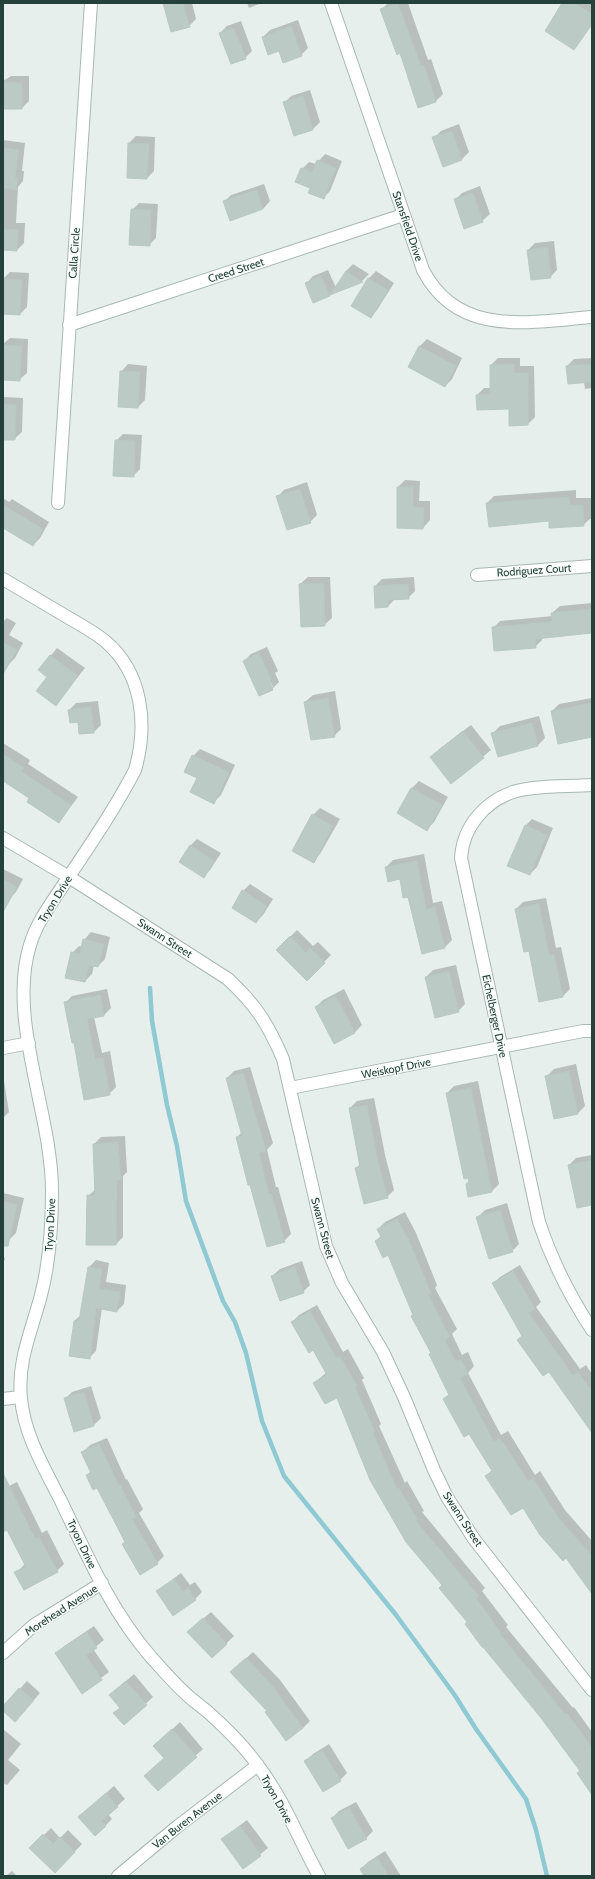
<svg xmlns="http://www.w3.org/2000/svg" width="595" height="1879" font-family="Cabin,sans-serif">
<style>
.shadow{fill:#0003;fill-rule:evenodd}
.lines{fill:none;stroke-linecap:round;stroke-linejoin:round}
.stream{stroke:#8ec9d4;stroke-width:4.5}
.building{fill:#bbcac4;stroke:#b8c9c2}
.street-casing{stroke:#a8b8b2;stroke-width:14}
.street{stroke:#fff;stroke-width:12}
.labels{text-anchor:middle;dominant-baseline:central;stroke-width:3;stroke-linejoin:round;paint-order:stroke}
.street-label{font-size:11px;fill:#24423a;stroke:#f7fbf9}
</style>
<rect width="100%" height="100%" fill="#e6efeb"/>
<path class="shadow" d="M164,3h28l4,16 -7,7z
M247,3h15l-13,5z
M388,3h20l20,57 3,-1 12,35 -7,7 -35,-49 -19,-43z
M564,3h28v22l-18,24z
M298,20l10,28 -7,7 -21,-5 -17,-13 7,-7z
M241,21l11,30 -7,7 -25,-25 7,-7z
M11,76h18v25l-7,7h-19v-27z
M310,90l10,32 -7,7 -29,-26 7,-7z
M459,124l10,28 -7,7 -28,-21 7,-7z
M136,136l19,1 -1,34 -7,7 -18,-35z
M3,140l22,3 -3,28h2l-1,10 -5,6 -2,36h9l-1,20 -7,7 -14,-1z
M325,154l17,7 -12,30 -7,7 -11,-11 -10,-18 7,-7 7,2z
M264,184l6,17 -7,8 -39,-7 7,-7z
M480,186l10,28 -8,7 -27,-21 7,-7z
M139,203l19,1 -2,34 -7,7 -17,-35z
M554,241l3,29 -7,7 -22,-27 7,-7z
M353,264l16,10 -7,7 -29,12 1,-3 -5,5 -23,-11 7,-8 15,-6 8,18 10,-17z
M376,271l18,12 -17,27 -7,7 -18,-11 17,-28z
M10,272l19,1 -2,34 -7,7 -17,-1v-34z
M10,338l18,1 -1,34 -8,7 -16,-1v-35z
M427,339l35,19 -10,21 -7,7 -36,-19 11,-21z
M498,358h22v8h14l1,51 -7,7 -18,-16 -33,-13 7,-7h7v-23z
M592,358v30l-7,1 -1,-7 -17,-16 7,-7z
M128,364l19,2 -2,34 -7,7 -17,-35z
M4,397l19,1 -1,34 -8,7h-11z
M123,434l19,1 -2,34 -7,7 -17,-35z
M405,480l15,1 -1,20h11v19l-7,8 -25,-41z
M307,482l10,33 -7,7 -33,-25 7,-7z
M576,490v8h16v21h-2l-7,6 -33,-5 -63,-17 7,-7z
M3,498l6,4 3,-3 37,23 -9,16 -7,7 -30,-19z
M308,577h22l2,41 -8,7 -24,-41z
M414,577l1,14 -7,7 -13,1 -7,7 -13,-20 7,-7z
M592,603v29l-50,5v3l-7,7 -42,-19 7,-7 53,-5 -1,-3 8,-7z
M7,618l9,5 -7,12 14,8 -8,15 -7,7 -5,-3v-40z
M267,647l11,24 -3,2 4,9 -7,7 -28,-28 7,-7zM267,675l6,12h-2z
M57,648l28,20 -29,36 -8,-27 -9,-7z
M335,691l6,38 -7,7 -29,-34 8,-7z
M592,698v38l-40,-25 7,-7z
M98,701l3,24 -7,7 -15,-11 -10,-11 7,-7z
M539,716l6,22 -7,7 -45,-12 7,-7z
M471,725l20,25 -40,33 -13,-33z
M3,743l27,17 -2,4 50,33 -19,25 -29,-24 -27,-18z
M200,749l35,16 -14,30 -7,7 -16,-25 -5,-21z
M419,781l29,16 -14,25 -7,7 -29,-16 14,-25z
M320,808l20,11 -20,35 -7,7v-46z
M532,819l21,9 -16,39 -7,7 -5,-48z
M197,839l24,14 -11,17 -7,7 -13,-31z
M424,854l9,49 9,-2 10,39 -7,7 -36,-51 -8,-18 -15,-11 7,-7z
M3,869l20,10 -7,13 -7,7 -6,-3z
M250,884l23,15 -10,16 -7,7 -13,-31z
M546,898l10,50 5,-1 9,42 -7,7 -34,-46 -13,-41 7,-7z
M297,930l16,16 5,-4 13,13 -24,24 -30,-29z
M91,932l19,5 -5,22 -7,7 -4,-1 -2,9 -7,7 -13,-28 7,-7 4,1 1,-7z
M456,965l9,39 -7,7 -32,-34 7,-7z
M107,989l4,19 -7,7 -10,2 8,36 8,-2 6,36 -7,7 -34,-52 -10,-39 7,-7z
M344,989l18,36 -7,7 -21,11 -18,-36 7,-7z
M576,1064l9,42 -7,7 -23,5 -8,-42 7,-7z
M250,1067l23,76 -6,7 9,37h2l13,47 -7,7 -47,-104 5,-5 -15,-54 7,-7z
M3,1075l6,37 -6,6z
M478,1081l21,103 -7,7 -23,5 -2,-12 3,-3 -23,-88 7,-7z
M374,1098l11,57 9,35 -7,7 -31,-29 4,-4 -10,-56 7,-7z
M125,1136l2,36 -4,4v61l-7,7 -28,-48 8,-7 -2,-45 7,-7z
M592,1155v49l-23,-39 7,-7z
M3,1193l21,5 -8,35 -7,7 -6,-1z
M507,1203l12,41 -7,7 -34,-34 7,-7z
M405,1212l11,21 21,52 -2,3 22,41 -5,5 10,21 6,-3 6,14 -6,7 33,62 7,-4 27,44 5,-4 25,39 27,31v51l-25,-36 -43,-50 -38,-30 6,-6 -22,-37 -26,-34 5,-5 -17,-41 -44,-99 -12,-13 5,-5 -3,-7 7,-7z
M3,1257l2,1 -2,7z
M96,1260l13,3 -3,19 20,3 -2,19 -7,7 -15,-3 -6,43 -7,7 -15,-37 8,-7 7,-47z
M302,1261l8,24 -7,7 -31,-16 8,-7z
M520,1265l21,37 -5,5 44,62 6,-4 6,9v57l-69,-95 -30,-52 7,-7z
M317,1305l26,47 5,-3 16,29 -2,2 19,44 -2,2 26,57 2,-2 17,30 -2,1 63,76 -3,3 26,34 -2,2 67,81 1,-1 18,25v61l-11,-22 -138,-186 -106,-189 -23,-13 13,-11 -13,-23 -22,-27 7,-7z
M91,1386l10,32 -7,7 -29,-26 7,-7z
M107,1438l19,42 1,-1 16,30 -4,4 25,43 -7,7 -70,-88 4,-4 -8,-19 7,-7z
M17,1482l25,51 5,-3 17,34 -7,7 -41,2 9,-9 -18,-35 -4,-1v-39z
M181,1573l9,12 5,-3 7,10 -7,7 -38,-8z
M211,1612l23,24 -22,21 -16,-32z
M94,1626l10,14 -11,9 16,23 -27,20 -26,-38 7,-7z
M253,1652l27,28 30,41 -7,7 -35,-17 -29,-46z
M134,1674l19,23 -29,27 -6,-36z
M27,1681l13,12 -18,21 -19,-4v-3z
M180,1722l23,27 -45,41 7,-32 -3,-19z
M3,1729l18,15 -13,16 12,10 -13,15 -4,-2z
M329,1744l18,29 -7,7 -34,-19 7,-7z
M114,1786l11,13 -17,15 4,5 -7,7 -26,-9z
M356,1802l17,29 -7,7 -34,-20 7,-7z
M247,1820l21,28 -25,20 -21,-29z
M51,1828l9,10 8,-8 14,14 -27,28 -24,-24z
M385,1851l16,25h-36l-4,-7 7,-7z
M12,1871l5,5h-11z"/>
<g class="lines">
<path class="stream" d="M150,988l2,33 15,84 10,41 9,55 37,100 12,21 11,31 16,68 22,55 112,139 58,79 22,35 50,70 10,31 11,46"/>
</g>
<path class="building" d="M163,3h20l7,24 -19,5z
M398,3l23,63 3,-1 12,37 -18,6 -18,-55 -3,2 -17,-46z
M562,3h12l18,11v10l-18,26 -29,-19z
M291,26l11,30 -19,7 -4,-12 -11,4 -6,-18z
M234,28l12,31 -15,5 -12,-31z
M3,82l19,1v26h-19z
M303,96l10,34 -19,6 -11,-34z
M452,131l10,29 -19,7 -11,-30z
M128,143l21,1 -2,35 -20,-1z
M3,148l16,2 -4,28h3l-2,12 -13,-2z
M317,160l19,8 -12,31 -16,-6 2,-5 -15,-6 6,-14 11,4z
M257,190l6,19 -33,12 -7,-20z
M473,193l10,29 -19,7 -10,-30z
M131,209l20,1 -1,36 -21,-1z
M3,229l15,1 -1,21 -14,-1z
M548,247l3,31 -20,2 -4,-30z
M346,271l17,11 -33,13z
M321,276l9,20 -17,7 -8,-20z
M368,278l20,12 -17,28 -20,-12z
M3,279l19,1 -2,35 -17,-1z
M3,345l19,1 -2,35 -17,-1z
M419,346l37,20 -11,21 -37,-20z
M514,364v9h14v52l-19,1v-17l-32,1 -1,-15 14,-1v-29z
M592,364v18l-24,2 -2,-18z
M120,371l20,1 -2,36 -20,-1z
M3,404l13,1 -1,35h-12z
M115,440l20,1 -1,36 -21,-1z
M397,487h16v20l11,1 -1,21 -26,-1z
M300,489l11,34 -24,7 -11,-34z
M569,497l1,8h13l1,21 -35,2v-7l-60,6 -3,-24z
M3,505l40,24 -10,17 -30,-18z
M324,583l1,43 -24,1 -2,-43z
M408,584l1,15 -21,1v7l-13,1 -1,-22z
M592,609v24l-57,6 1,9 -42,3 -2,-24 60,-5 -1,-9z
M3,642l14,8 -14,24z
M259,653l12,26 -2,1 4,10 -14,6 -16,-35z
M50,655l28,21 -22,30 -20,-15 11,-14 -9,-7z
M328,698l7,39 -24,3 -7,-38z
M592,703v34l-34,7 -7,-33z
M91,707l3,26 -15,1 -1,-12 -8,1 -2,-13z
M532,723l6,23 -40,11 -7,-24z
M463,731l21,27 -33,26 -21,-27z
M3,754l21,14 -3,3 50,34 -12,18 -32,-21 2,-4 -26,-17z
M192,755l37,17 -15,32 -24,-12 7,-14 -13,-6z
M411,788l31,17 -15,26 -30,-18z
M312,814l21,12 -19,37 -22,-12z
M525,825l22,10 -17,40 -23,-9z
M190,845l24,16 -10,17 -25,-16z
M417,861l9,49 9,-3 10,41 -23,6 -14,-57 -5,1 -3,-19 -12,3 -3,-15z
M3,879l14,8 -14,25z
M242,890l25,16 -11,17 -24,-15z
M539,904l10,51 5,-1 9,43 -24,5 -10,-51 -5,1 -9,-43z
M290,936l16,17 4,-5 15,15 -18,18 -31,-31z
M83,939l21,5 -6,23 -9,-2 -4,17 -20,-4 6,-26 9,2z
M449,971l10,41 -24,6 -10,-41z
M100,995l4,21 -17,3 8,40 8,-1 7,37 -26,5 -10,-57h-2l-8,-41z
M336,996l19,37 -21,11 -19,-37z
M569,1071l9,43 -24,5 -9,-43z
M243,1073l23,78 -7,2 10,41 2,-1 14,49 -18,5 -17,-62h-2l-12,-48 6,-1 -16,-58z
M471,1088l21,104 -24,5 -2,-13 3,-2 -1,-4 -4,1 -18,-86z
M367,1105l11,57 10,36 -24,6 -9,-36 5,-1 -11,-59z
M118,1142l3,38h-4l-1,65h-30l1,-50 8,1 -2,-52z
M592,1160v45l-15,3 -9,-43z
M3,1201l14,4 -9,41h-5z
M500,1210l13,42 -24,7 -13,-42z
M397,1219l12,22 22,52 -3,1 22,43 -5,3 10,21 6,-2 7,15 -8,4 34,64 6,-4 28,43 5,-3 25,39 34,39v38l-26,-36 -3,3 -23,-26 -17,-27 -12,7 -26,-39 7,-5 -23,-37 -5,3 -21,-38 6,-4 -20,-41 2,-1 -20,-37 2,-1 -25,-60 -5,3 -8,-17 6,-4 -4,-8z
M88,1267l14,2 -3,20 21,3 -3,20 -21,-4 -6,51 -21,-3 5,-35h5z
M295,1267l9,26 -24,8 -9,-25z
M513,1271l22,38 -6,4 44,63 5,-4 14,19v42l-43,-61 -6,4 -26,-36 5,-4 -30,-53z
M310,1311l26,47 4,-2 17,30 -2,1 20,45 -2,1 24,56 2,-1 18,31 -2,1 64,76 -3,2 25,35 -1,1 65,80 2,-1 25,35v47l-15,-22 3,-2 -39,-53 -58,-71h-1l-17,-23 2,-2 -28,-34 3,-3 -36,-43 -36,-62 -33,-82 -12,6 -12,-21 14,-8 -14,-25 -4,3 -18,-31z
M84,1392l10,34 -20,6 -10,-34z
M99,1444l20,42 1,-1 16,32 -4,2 26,45 -18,11 -18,-31 3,-2 -28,-54 -4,2 -7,-15 5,-2 -10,-21z
M3,1473l32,66 4,-2 19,35 -34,18 -10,-18 12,-5 -19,-37 -4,2z
M174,1579l9,13 5,-4 8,12 -23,16 -17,-25z
M203,1618l24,26 -15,14 -25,-26z
M87,1632l10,16 -11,7 16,25 -20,14 -27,-41z
M246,1658l27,29 30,41 -17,13 -21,-29 2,-1 -37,-39z
M126,1681l21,24 -23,20 -11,-12 7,-5 -11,-13z
M19,1688l15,12 -19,22 -12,-11v-5z
M172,1729l25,28 -39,34 -14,-15 20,-18 -11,-12z
M322,1750l19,31 -18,11 -19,-31z
M106,1793l12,14 -17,14 5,5 -11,10 -17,-19z
M349,1808l18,31 -19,10 -17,-31z
M240,1826l21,30 -18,13 -22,-30z
M43,1834l10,10 7,-7 15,15 -20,21 -26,-25z
M377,1857l12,19h-25l-4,-7z"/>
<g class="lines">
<g class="street-casing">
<path id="street" d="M331,3l92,267c35,68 106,52 169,47
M69,325l334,-110
M58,503l33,-500
M477,575l115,-9
M3,579c22,13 44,26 66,39 12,7 25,14 36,23 38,32 43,84 30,129 -19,37 -45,75 -69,111 -13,20 -29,40 -36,64 -23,74 22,168 22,246 0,35 -2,70 -11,104 -9,35 -24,66 -20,103 3,37 24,71 40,103 26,54 50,110 90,156 11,12 22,25 34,36 7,7 16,13 24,20 18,16 36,34 50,54 25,33 40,73 60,109
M592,785c-24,2 -57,0 -79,7 -29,10 -50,35 -52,66l78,364c13,39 30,73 53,108
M3,838l66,39 159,102c28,26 40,45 55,80l43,187 16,37 41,69 21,45 30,73 13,27 27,42 118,151
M3,1048l26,-5
M290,1088l293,-57h9
M3,1399l17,-2
M3,1653l31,-28 68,-42
M118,1876l60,-50 80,-61"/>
</g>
<use href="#street" class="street"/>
</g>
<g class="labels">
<g class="street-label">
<text transform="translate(408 226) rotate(71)">Stansfield Drive</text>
<text transform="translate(74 253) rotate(-86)">Calla Circle</text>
<text transform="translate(236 270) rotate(-18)">Creed Street</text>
<text transform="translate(534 570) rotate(-4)">Rodriguez Court</text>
<text transform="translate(55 899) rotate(-58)">Tryon Drive</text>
<text transform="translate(165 938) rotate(33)">Swann Street</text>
<text transform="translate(495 1016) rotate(78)">Eichelberger Drive</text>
<text transform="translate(396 1068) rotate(-11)">Weiskopf Drive</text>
<text transform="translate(50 1225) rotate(-87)">Tryon Drive</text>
<text transform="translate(323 1228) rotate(75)">Swann Street</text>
<text transform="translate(463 1519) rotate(57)">Swann Street</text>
<text transform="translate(82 1544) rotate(64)">Tryon Drive</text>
<text transform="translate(61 1610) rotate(-33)">Morehead Avenue</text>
<text transform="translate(277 1799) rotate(61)">Tryon Drive</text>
<text transform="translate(187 1820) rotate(-38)">Van Buren Avenue</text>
</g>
</g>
<rect width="595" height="1879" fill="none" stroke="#24423a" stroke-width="8"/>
</svg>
